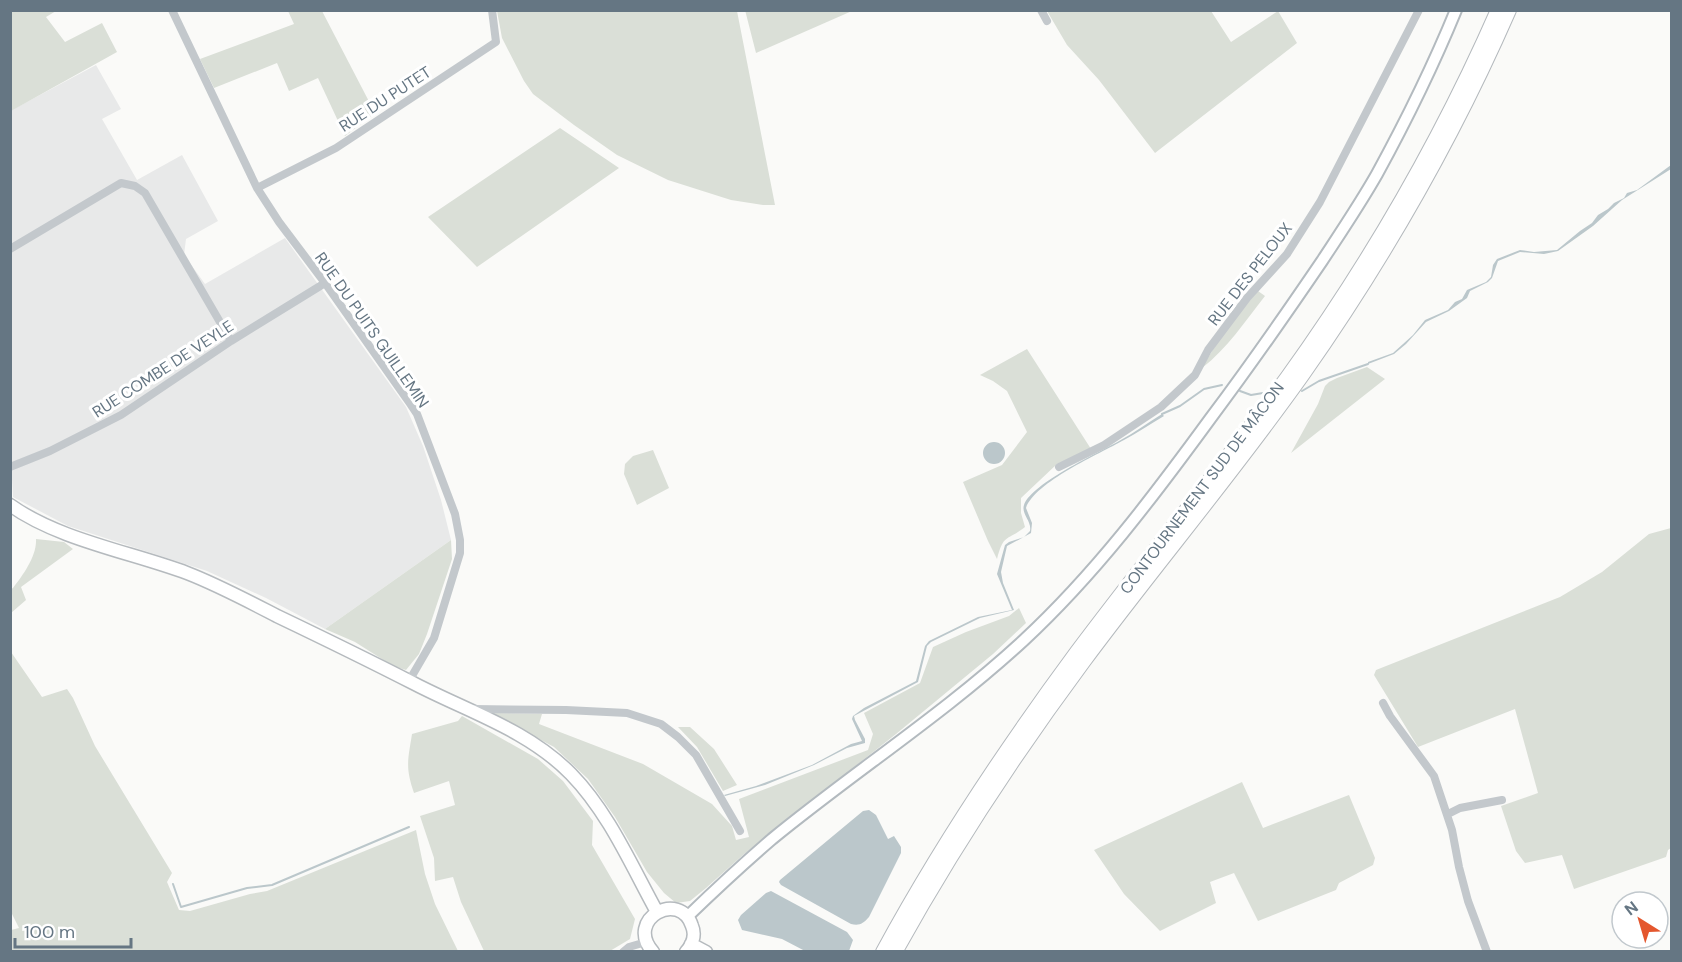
<svg xmlns="http://www.w3.org/2000/svg" width="1682" height="962" viewBox="0 0 1682 962" font-family="'DM Sans',sans-serif">
	<style>
		.built { fill: #e8e9e9 }
		.green { fill: #dadfd7 }
		.water { fill: #bbc7cb }
		.lines { fill: none; stroke-linecap: round; stroke-linejoin: round }
		.stream { stroke: #bbc7cb; stroke-width: 2 }
		.secondary-casing { stroke: #b3babf; stroke-width: 14 }
		.primary-casing { stroke: #b5babe; stroke-width: 15 }
		.motorway-casing { stroke: #b4b9bd; stroke-width: 16 }
		.minor { stroke: #c3c8cc; stroke-width: 8 }
		.secondary { stroke: #fff; stroke-width: 10 }
		.primary { stroke: #fff; stroke-width: 12 }
		.motorway { stroke: #fff; stroke-width: 14 }
		.labels { text-anchor: middle; dominant-baseline: central; stroke-width: 6; stroke-linejoin: round; paint-order: stroke }
		.street-label { font-size: 16px; fill: #657683; stroke: #fff }
	</style>
	<rect width="100%" height="100%" fill="#fafaf8"/>
	<path class="built" d="M96,65l25,44 -19,10 35,61 45,-25 36,66 -32,18 -2,16 21,29 80,-46 121,169 17,39 18,54 10,40 -126,89 -59,-31 -59,-27 -139,-45 -55,-29 -1,-18 -2,-2v-366z"/>
	<path class="green" d="M11,10l45,1 -10,6 19,25 37,-19 15,29 -106,59z
		M745,10h107v1l-96,42z
		M288,11h34l53,102 -30,23 -27,-58 -29,13 -12,-28 -63,25 -14,-29 94,-35z
		M497,11h240l38,194h-12l-32,-5 -63,-20 -51,-25 -43,-30 -41,-31 -9,-13 -22,-43z
		M1047,11h164l20,31 47,-31 19,32 -142,110 -56,-73 -32,-35z
		M560,128l59,40 -142,99 -49,-50z
		M1258,291l7,5c-19,24 -38,53 -63,72 15,-27 35,-54 56,-77z
		M1027,349l64,100 -34,15 -36,34v15l4,14c-19,15 -21,6 -28,32l-9,-18 -25,-59 39,-17 25,-33 -20,-41 -14,-10 -13,-6z
		M1367,367l18,12 -94,74 27,-49 7,-18 4,-4 8,-4z
		M653,450l16,38 -32,17 -13,-31 1,-10 8,-8z
		M1671,528v320l-3,2 -2,7 -92,32 -12,-34 -37,8 -9,-12 -15,-45 37,-13 -23,-84 -97,38 -44,-72 2,-5 184,-73 42,-25 47,-38z
		M36,539l28,3 9,7 -52,38 5,13 -15,13v-24l2,-1c10,-13 24,-32 23,-49z
		M451,540l1,19 -25,75 -8,20 -13,16 -13,-4 -38,-24 -30,-13z
		M1019,608l7,15 -33,31 -97,80 -153,121 -37,33 -16,13 -14,2 -12,-10 -17,-21 -32,-55 -27,-38 -34,-32 -63,-34 51,1 -3,10 104,40 69,40 20,22 4,14 13,-3 -10,-38 129,-49 5,-16 -9,-21 56,-30 13,-36 33,-15 43,-16z
		M11,652l31,45 25,-8 6,9 22,48 77,127 -5,9 12,28 11,1 60,-17 17,-3 149,-61 9,44 10,30 23,47h-447v-21l8,-2 -8,-16z
		M462,716l76,43 25,22 30,40 -1,24 43,74 -5,20 -20,12h-126l-23,-49 -8,-25 -18,4 -1,-23 -14,-42 35,-11 -6,-24 -35,12c-9,-26 -6,-33 -2,-59l46,-13z
		M678,727h12l24,22 23,36 -14,6 -26,-44z
		M1242,782l21,46 86,-33 26,63 -2,7 -34,18 -3,7 -78,31 -24,-48 -24,9 6,21 -56,28 -36,-37 -30,-44z"/>
	<path class="water" d="M1671,165v4l-49,31 -29,26 -35,25 -14,3 -24,-2 -22,9 -6,17 -4,4 -18,9 -3,7 -18,13 -23,11 -20,22 -12,10 -26,10v-2l25,-9 20,-18 12,-15 23,-10 7,-8 7,-3 5,-9 19,-8 5,-5 2,-12 4,-6 23,-9 14,2 23,-2 23,-19 12,-8 6,-8 10,-6 6,-6 10,-5 3,-5 10,-3z
		M1162,414l2,2c-14,8 -27,17 -40,24 -25,14 -89,42 -98,68l6,15 -1,10 -24,13 -6,26 2,11 11,27 -34,8 -49,24 -4,4 -9,36 -64,34 1,4 10,19v4l-18,5 -33,17 -49,20 -40,11 -1,-1 32,-9 56,-21 39,-21 11,-3 -10,-22 1,-3 11,-8 52,-27 9,-35 4,-5 49,-24 34,-7 -15,-36 8,-29 4,-3 15,-5 6,-6c2,-10 -9,-17 -6,-26 8,-22 74,-52 95,-64 15,-8 28,-18 43,-27z
		M983 453a11 11 0 1 1 22 0a11 11 0 1 1-22 0Z
		M869,810l7,5 12,24 6,-3 7,11v6l-32,64c-6,7 -10,9 -18,7l-70,-39 -2,-3 1,-2 83,-69z
		M771,891l76,41 6,8 -4,11h-44l-23,-12 -40,-9 -4,-10 3,-5 25,-22z"/>
	<g class="lines">
		<path class="stream" d="M1240,391l11,4 12,-2
			M1302,391l17,-10 49,-17
			M1162,414l18,-8 24,-17 18,-4
			M173,884l8,23 66,-19 25,-3 137,-58"/>
		<g class="secondary-casing">
			<path id="secondary" d="M687,917c28,-27 56,-53 85,-78 83,-68 173,-126 252,-199 71,-66 129,-143 186,-221 39,-52 76,-105 112,-158 19,-29 38,-57 55,-87 29,-53 56,-108 79,-164"/>
		</g>
		<g class="primary-casing">
			<path id="primary" d="M10,505c49,35 121,47 177,68 31,12 61,28 90,43 46,22 93,45 138,68 54,28 113,46 156,90 38,39 60,91 86,138
				M691,944l15,8
				M653,952c-29,-33 27,-63 39,-26 4,9 0,19 -6,26"/>
		</g>
		<g class="motorway-casing">
			<path id="motorway" d="M883,952c57,-105 123,-204 194,-300 69,-92 142,-181 210,-274 82,-114 154,-238 211,-368
				M895,952c56,-101 119,-197 188,-290 72,-97 150,-189 220,-288 80,-114 150,-236 206,-364"/>
		</g>
		<path class="minor" d="M172,10l85,178 22,34 46,61 86,122 6,9 38,100 5,26v13l-26,85 -25,43
			M1041,10l6,11
			M257,188l79,-40 160,-106 -4,-32
			M10,249l111,-66 14,3 10,7 86,148
			M10,467l40,-16 71,-36 110,-74 94,-58
			M1059,467l45,-22 57,-38 34,-32 13,-25 39,-52 40,-44 33,-52 99,-192
			M1383,703l7,13 44,60 18,54 7,37 9,34 19,51
			M473,709l93,1 61,3 34,11 17,13 18,18 44,76
			M1448,814l12,-6 42,-8
			M623,952l6,-5 17,-5"/>
		<use href="#secondary" class="secondary"/>
		<use href="#primary" class="primary"/>
		<use href="#motorway" class="motorway"/>
	</g>
	<g class="labels">
		<g class="street-label">
			<text transform="translate(385 99) rotate(-33)">RUE DU PUTET</text>
			<text transform="translate(1250 274) rotate(-52)">RUE DES PELOUX</text>
			<text transform="translate(372 330) rotate(55)">RUE DU PUITS GUILLEMIN</text>
			<text transform="translate(163 369) rotate(-33)">RUE COMBE DE VEYLE</text>
			<text transform="translate(1202 488) rotate(-53)">CONTOURNEMENT SUD DE MÂCON</text>
		</g>
	</g>
	<rect width="1682" height="962" fill="none" stroke="#657683" stroke-width="24"/>
	<g transform="translate(1640 920) rotate(323)"><circle r="28" fill="#ffffff" stroke="#c1c8cd" stroke-width="1.5"/>
	<path d="M0-4.5L10 22L0 15L-10 22Z" fill="#e4572e"/>
	<text y="-9" font-size="16" font-weight="bold" text-anchor="middle" fill="#657683">N</text>
	</g>
	<path d="M15 938v9h116v-9" fill="none" stroke="#657683" stroke-width="3"/>
	<text x="24" y="938" font-size="18" fill="#657683" stroke="#ffffff" stroke-width="4.5" paint-order="stroke">100 m</text>
</svg>
